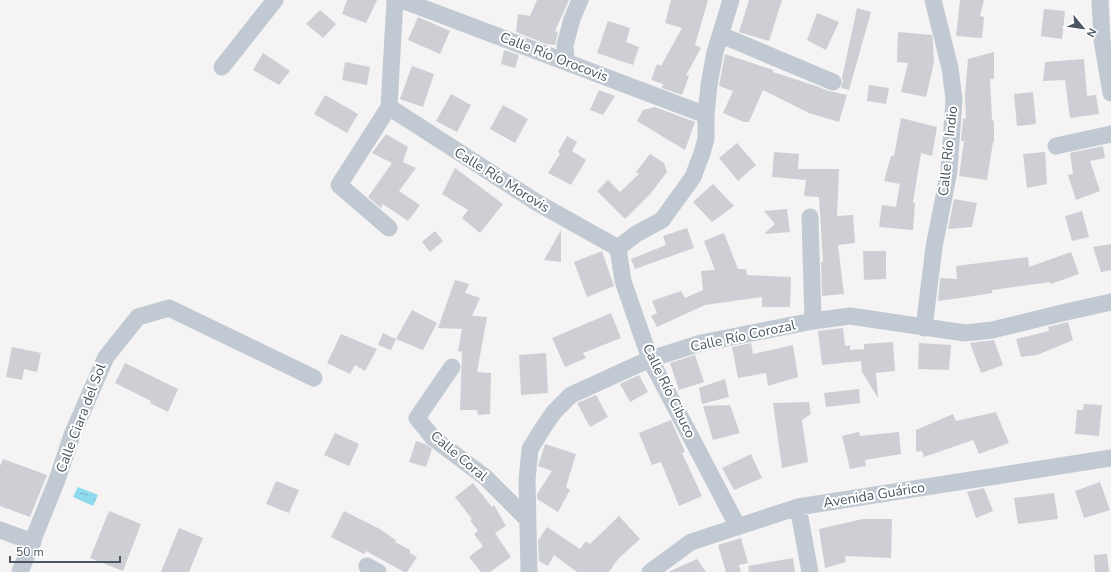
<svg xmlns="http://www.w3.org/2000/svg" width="1111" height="572" viewBox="0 0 1111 572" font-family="'Nunito Sans',sans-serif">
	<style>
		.water { fill: url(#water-ripples) }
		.building { fill: #cdcfd5 }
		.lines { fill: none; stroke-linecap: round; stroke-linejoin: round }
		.street { stroke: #c1cad2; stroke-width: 17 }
		.labels { text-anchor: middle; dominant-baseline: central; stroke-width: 4; stroke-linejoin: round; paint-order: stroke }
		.street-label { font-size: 14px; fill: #4a5661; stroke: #fff }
	</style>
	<defs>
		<pattern id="water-ripples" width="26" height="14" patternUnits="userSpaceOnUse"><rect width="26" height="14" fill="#90daee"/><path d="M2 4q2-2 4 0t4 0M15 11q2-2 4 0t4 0" fill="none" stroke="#78b4c4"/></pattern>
	</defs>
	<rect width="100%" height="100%" fill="#f5f3f3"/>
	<path class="water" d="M78,487l20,8 -5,11 -20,-9z"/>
	<path class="building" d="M347,0h30l-11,23 -24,-9z
		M537,0h32l-14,31 3,1 -3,13 -9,-1 -30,-12 2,-18 12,2z
		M671,0h37l-13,45 6,3 -15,27 3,1 -7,19 -20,-7 1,-4 -12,-4 6,-16 4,2 21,-38 -17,-5z
		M749,0h33l-13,41 -30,-9z
		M960,0h24l-4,16 4,1 -2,21 -26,-2z
		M857,8l14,4 -22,78 -8,-2 2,-7 -1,-3z
		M1044,9l21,2 -3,28 -21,-3z
		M320,10l16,14 -13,14 -17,-14z
		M817,13l22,9 -13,28 -19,-10z
		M418,17l32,14 -10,23 -32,-14z
		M608,21l22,7 -4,14 13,5 -6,18 -36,-12z
		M898,32l34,3 1,7 1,20 -8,35 -25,-5 7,-29 -11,-1z
		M504,50l15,5 -4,13 -14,-4z
		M994,52v27h-4l2,41 2,1v21h-1l-6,38 -28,-4 5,-35h-3l2,-23 3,1 -1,-24 3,-36z
		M263,53l27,18 -11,14 -26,-15z
		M725,54l48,16v2l43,14 13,5 18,4 -8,27 -30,-9 -46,-23 -14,32h-5l-21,-9 10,-22 -14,-5z
		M1084,59l3,37 9,-1 3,19 -29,4 -5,-38 -22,1 2,-19z
		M345,62l25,5 -3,18 -25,-5z
		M412,66l22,8 -11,33 -23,-8z
		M869,85l20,3 -3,16 -19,-3z
		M599,90l16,6 -12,19 -13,-5z
		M1033,92l3,32 -19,2 -3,-32z
		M451,94l20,11 -14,27 -21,-11z
		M325,95l33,19 -11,19 -33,-19z
		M503,105l25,14 -13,24 -25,-14z
		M655,107l40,15 -10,28 -48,-29 6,-11z
		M901,118l36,9 -5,29 -11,-3 -8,49 2,1 -2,27 -34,-3 3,-22 14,2 4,-23 -16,-3 7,-25h3z
		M386,134l22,13 -5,15 13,6 -17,23 21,14 -12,16 -25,-17 -2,4 -13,-11 24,-34 -20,-10z
		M567,136l10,6 -5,9 14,9 -15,25 -23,-12 12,-19 -2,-2z
		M737,143l19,22 -18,16 -19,-23z
		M1103,146l2,12 -15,3 10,30 -24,9 -8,-25 5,-1 -3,-21z
		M774,152l25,2 -1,15h41l-2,47 16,-1 2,28 -17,2 6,49 -22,2 -1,-34h2l-4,-65 -15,-1 2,-16 -34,-3z
		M1045,152l2,32 -20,4 -4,-34z
		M650,154l14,9 3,9 -16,21 -26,26 -28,-28 11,-11 12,12 19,-18 -3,-2z
		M455,168l48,36 -23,29 -18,-15 6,-8 -26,-16z
		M713,184l21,22 -22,16 -19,-20z
		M954,199l23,4 -5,24 -24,2z
		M787,209l3,23 -26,2 11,-10 -11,-13z
		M1082,211l7,26 -17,4 -7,-25z
		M687,228l7,20 -59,21 -4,-10 35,-14 -3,-9z
		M561,230v32l-17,-2z
		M435,231l8,10 -13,11 -8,-10z
		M724,233l14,36h8l1,6 44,2 -1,30h-28v-10l-57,8 -48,22 -6,-11 6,-3 -5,-12 29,-10 4,7 18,-8 -2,-19 14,-1 -11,-29z
		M1111,244v26l-10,2 -8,-25z
		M602,251l12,35 -27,11 -13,-35z
		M863,251h23v28l-22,1z
		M1071,252l8,22 -28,10 -1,-2 -58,8v3l-38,6 -1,-2v2l-15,2 2,-23 17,1 -1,-13 72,-9 1,10z
		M455,280l14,4 -4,9 15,5 -8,18 15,1 -10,55 14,1 -1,41 -12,1 -1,-5h-17l2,-58 -4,-1 4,-22 -24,-1z
		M412,310l25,13 -14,27 -27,-11z
		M611,313l10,25 -38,15 3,5 -21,9 -13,-29z
		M1068,322l5,18 -36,15 -16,2 -5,-18 33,-8 -1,-4z
		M843,328l2,18 5,-1v5l14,-1v-5l29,-2 2,29 -19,2 2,25 -16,-26 -1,-11 -39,4 -4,-34z
		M383,333l13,6 -5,11 -13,-5z
		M341,334l36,15 -12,22 -10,-6 -5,9 -23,-11z
		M994,340l9,25 -22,8 -11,-30z
		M751,343l2,11 40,-9 5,32 -30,9 -2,-13 -28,5 -6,-31z
		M919,343l32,2 -2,25 -31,-1z
		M12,347l29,6 -4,19 -13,-3 -2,11 -16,-3z
		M546,353l2,40 -27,2 -2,-40z
		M695,355l9,27 -25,8 -9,-27z
		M125,363l53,26 -10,23 -18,-9 1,-2 -36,-18z
		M639,375l9,17 -18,10 -10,-18z
		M725,379l4,18 -27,7 -3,-16z
		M859,389l1,14 -34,4 -2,-14z
		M596,395l12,22 -18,10 -13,-24z
		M809,402l2,12 -9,6 6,42 -26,6 -9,-65z
		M1084,404l18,1 -3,31 -24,-2 2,-24h6z
		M730,405l10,28 -27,7 -10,-34z
		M996,412l13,31 -30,11 -6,-14 -49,17 -2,-6 -6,1v-22l37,-16 3,7z
		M671,420l14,32 -3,1 20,43 -23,10 -18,-44 -9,3 -13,-32z
		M859,432l1,4 39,-4 2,22 -36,6 1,6 -16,3 -8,-33z
		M335,433l24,11 -10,22 -25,-11z
		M416,441l9,3 7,5 -6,18 -17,-5z
		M545,444l31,10 -10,33 4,3 -12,22 -21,-13v-5l15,-23 -14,-5z
		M751,454l11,24 -28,12 -12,-22z
		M3,459l44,16 -17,42 -30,-11v-40z
		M276,481l23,9 -10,23 -23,-9z
		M1100,482l10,28 -26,8 -9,-27z
		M473,483l19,24 2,-2 12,21 -11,7 16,24 -21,15h-9l-12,-15 14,-11 -9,-12 4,-3 -8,-11 2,-1 -17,-22z
		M984,488l9,23 -17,7 -9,-26z
		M1054,493l4,26 -40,5 -4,-26z
		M109,511l32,13 -18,47 -33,-13z
		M344,511l34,17 18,12 -1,2 15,8v3l7,4 -10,15h-3l-38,-21 -2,3 -33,-17z
		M619,516l21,23 -22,20 -9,13h-32l-23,-17 -6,11 -9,-5 -1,-20 9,-14 33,22 6,-8 4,3z
		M863,519h29l-1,39 -46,-2 1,6 -21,6 -6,-39z
		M179,528l24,10 -14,34h-28z
		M741,538l7,25 -9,2 2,7h-15l-8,-27z
		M1107,554l2,18h-14l-1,-17z
		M793,558l2,14h-46l-1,-6z
		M697,559l9,13h-38z"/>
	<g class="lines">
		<path class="street" d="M402,0l304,115
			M731,0l-16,52 -6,33 -3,30v24l-4,14 -9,24 -31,43 -26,14 -18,14 5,33 27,78 88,168
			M1100,0l2,40 9,53
			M721,35l112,47
			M566,61l-1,-16 7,-26 8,-19
			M222,67l53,-67
			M389,107l147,95 82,46
			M1056,146l55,-12
			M810,217l3,104
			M389,228l-50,-43 50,-78 6,-107
			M924,328l10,-81 15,-76 5,-72 -4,-31 -17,-68
			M452,367l-35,51 16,20 52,39 43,43
			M798,507l12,65
			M0,530l33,12
			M367,566l11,6
			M20,572l37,-92 15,-45 34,-78 32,-40 31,-9 145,70
			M529,572l-2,-92 3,-31 13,-21 11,-16 17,-17 79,-36 51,-16 112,-22 37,-5 115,17 27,-3 74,-18 45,-10
			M650,572l41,-30 107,-35 313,-49"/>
	</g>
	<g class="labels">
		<g class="street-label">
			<text transform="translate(554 57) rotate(21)">Calle Río Orocovis</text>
			<text transform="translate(948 151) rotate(-84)">Calle Río Indio</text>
			<text transform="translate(502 180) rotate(32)">Calle Río Morovis</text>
			<text transform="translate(743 336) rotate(-12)">Calle Río Corozal</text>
			<text transform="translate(669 391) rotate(64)">Calle Río Cibuco</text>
			<text transform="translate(81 418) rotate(-69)">Calle Ciara del Sol</text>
			<text transform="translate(459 456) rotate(40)">Calle Coral</text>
			<text transform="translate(874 495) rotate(-9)">Avenida Guárico</text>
		</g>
	</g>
	<g transform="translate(1083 28) rotate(119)" stroke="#ffffff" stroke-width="3" paint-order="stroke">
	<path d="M0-3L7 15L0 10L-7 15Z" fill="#4a5661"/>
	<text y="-6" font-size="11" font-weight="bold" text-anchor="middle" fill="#4a5661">N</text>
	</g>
	<path d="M10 556v6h110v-6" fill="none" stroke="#4a5661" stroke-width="2"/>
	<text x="16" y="556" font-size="12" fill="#4a5661" stroke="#ffffff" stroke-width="3" paint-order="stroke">50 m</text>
</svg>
